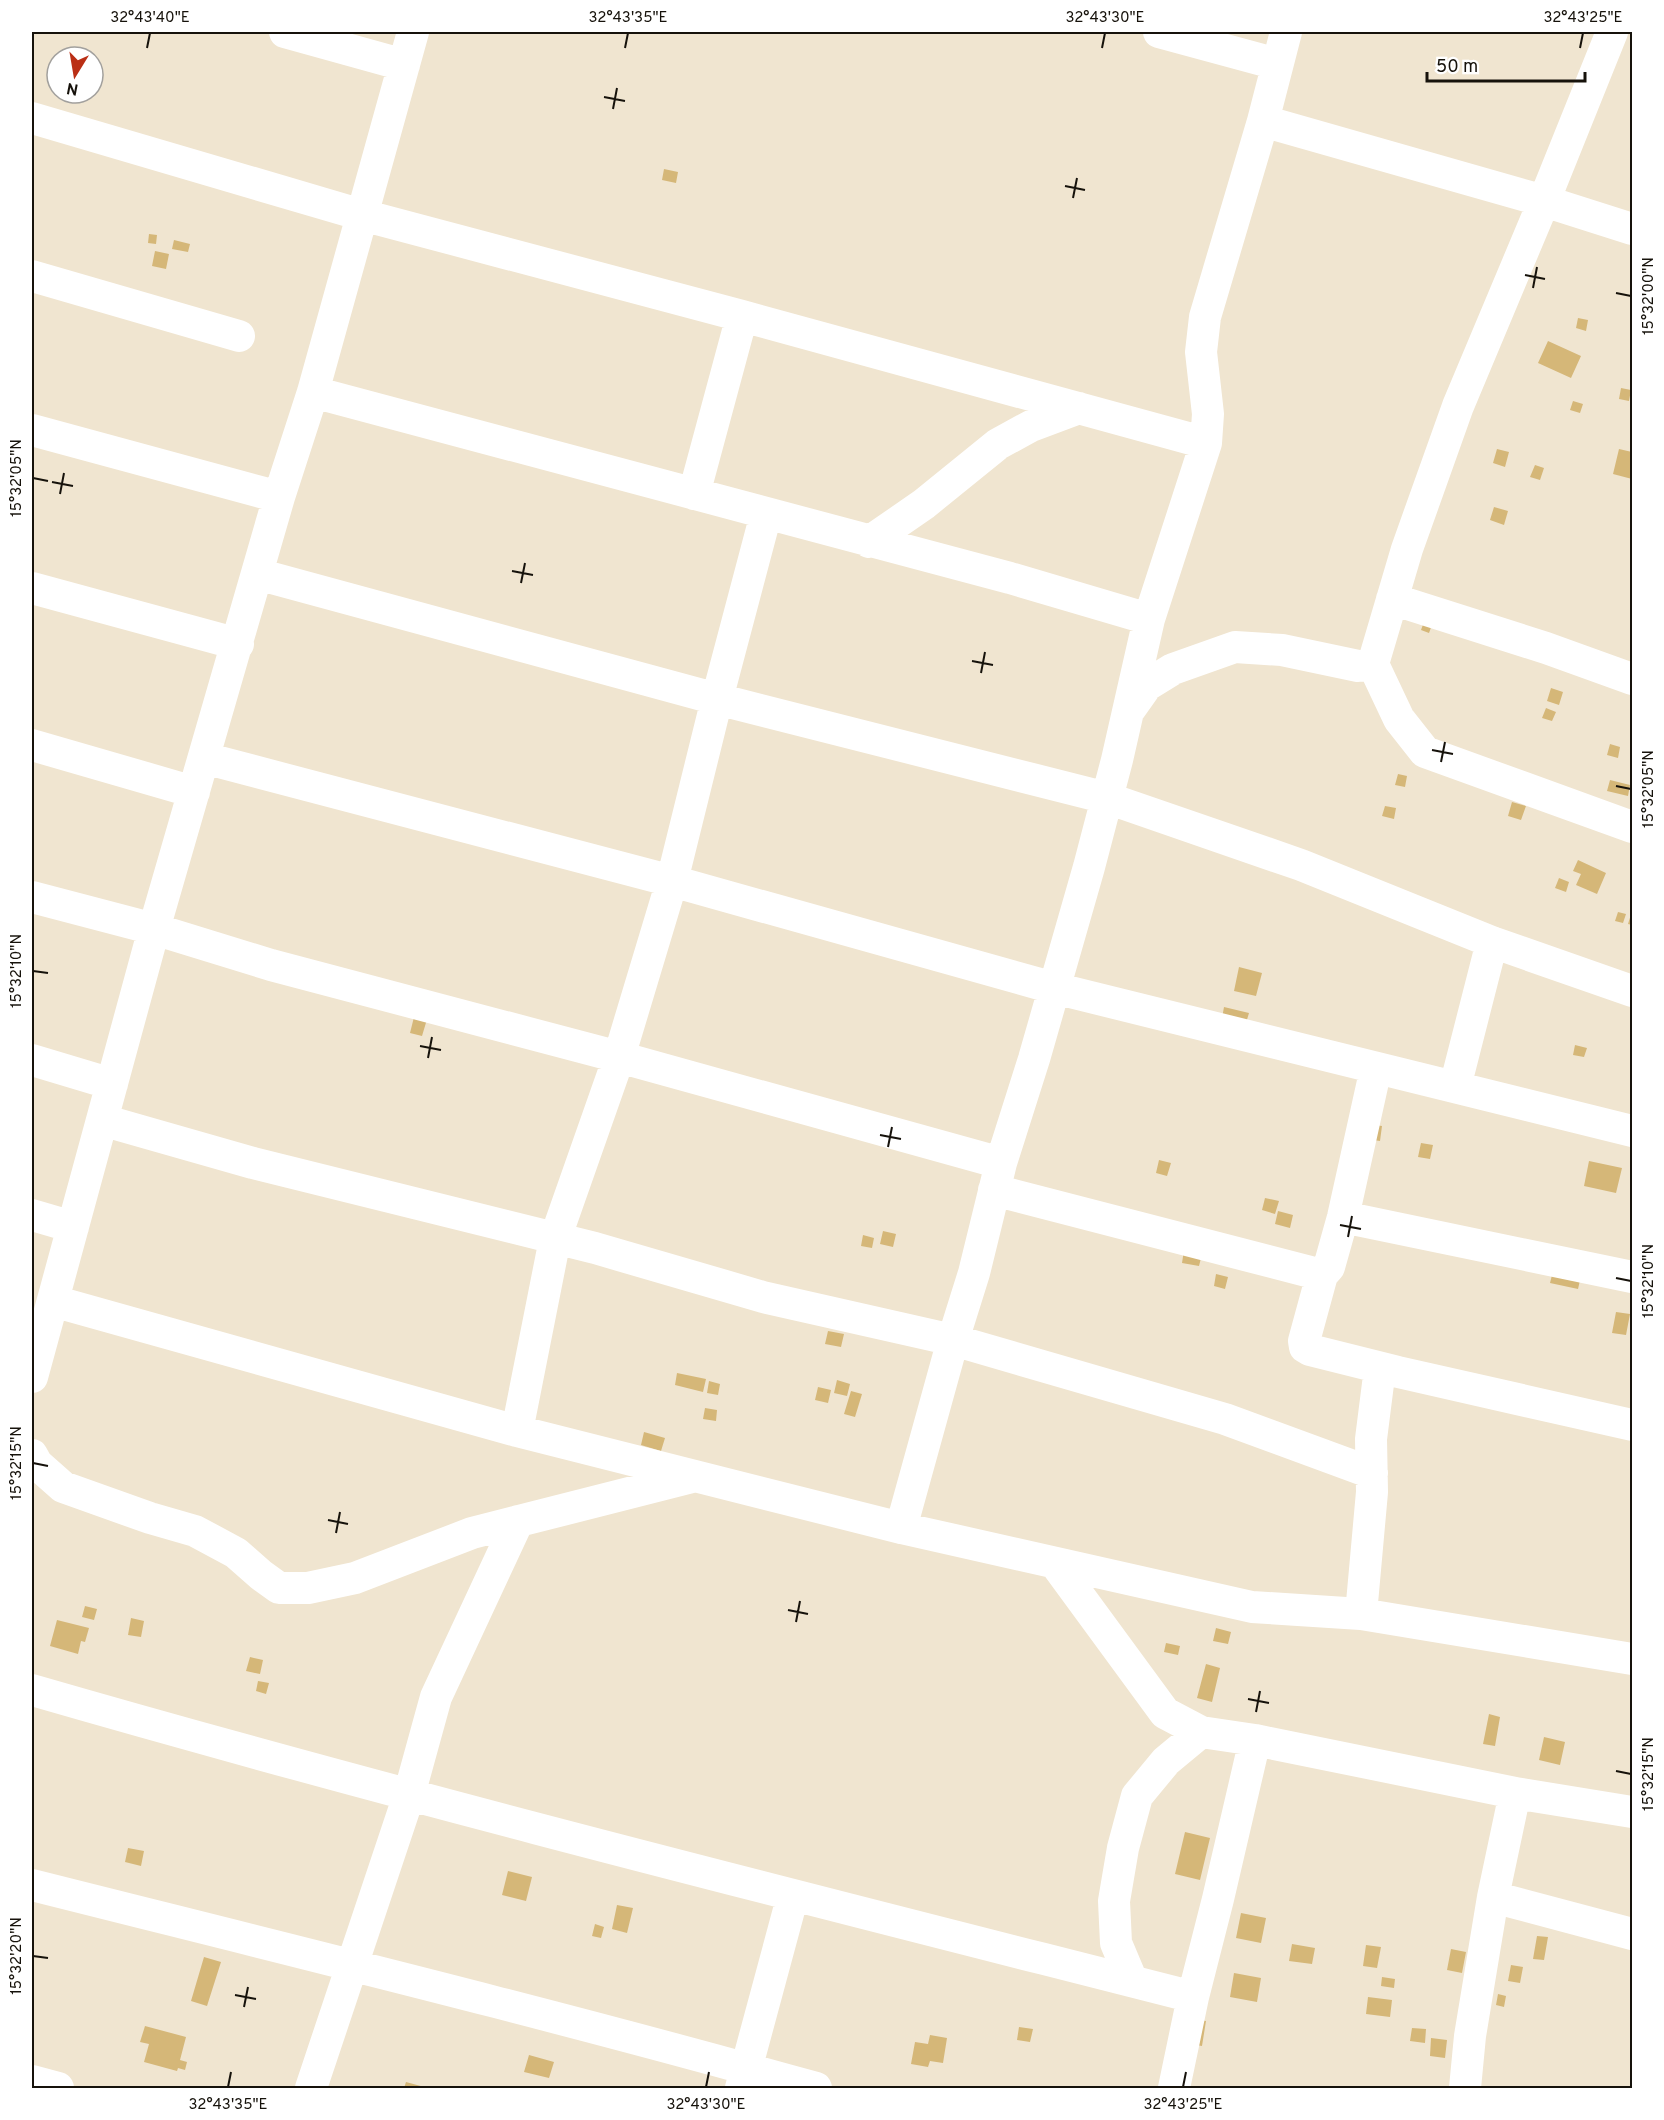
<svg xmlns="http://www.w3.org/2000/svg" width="1664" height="2120" viewBox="0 0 1664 2120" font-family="Overpass,sans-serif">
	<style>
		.building { fill: #d5b778 }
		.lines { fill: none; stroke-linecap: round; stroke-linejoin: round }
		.minor { stroke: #fff; stroke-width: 32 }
		.ticks { fill: none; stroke: #16120b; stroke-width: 2 }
		.neatline { fill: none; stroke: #16120b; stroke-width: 2 }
		.ticks-label { font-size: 15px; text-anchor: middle; fill: #16120b }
	</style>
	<rect width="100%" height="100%" fill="#f0e5d0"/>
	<path class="building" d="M664,169l14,3 -2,11 -14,-3z
		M149,234l8,1 -1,9 -8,-1z
		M174,240l16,4 -2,8 -16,-3z
		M155,251l14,3 -3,15 -14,-3z
		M1578,318l10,2 -2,11 -10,-3z
		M1548,341l33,15 -10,22 -33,-15z
		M1621,388l10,2 -2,11 -10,-2z
		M1573,401l10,3 -3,9 -10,-3z
		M1497,449l12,3 -4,15 -12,-4z
		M1619,449l13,3v27l-19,-5z
		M1535,465l9,3 -4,12 -10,-3z
		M1494,507l14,4 -4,14 -14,-5z
		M1425,619l8,3 -4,11 -8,-3z
		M1551,688l12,4 -4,13 -12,-4z
		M1546,708l10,4 -4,9 -10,-3z
		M1610,744l10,3 -2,11 -11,-3z
		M1398,774l9,2 -2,11 -10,-2z
		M1610,780l20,5 -2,11 -21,-5z
		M1512,802l14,4 -5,14 -13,-4z
		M1385,806l11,2 -2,11 -12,-3z
		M1578,860l28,13 -9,21 -21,-9 5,-11 -8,-3z
		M1559,878l10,4 -3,10 -11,-4z
		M1632,911v14l-4,-1z
		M1618,912l8,2 -3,9 -8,-2z
		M1239,967l23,6 -6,23 -22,-5z
		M1224,1007l25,6 -3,10 -24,-5z
		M415,1013l13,3 -6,20 -12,-3z
		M1575,1045l12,3 -3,9 -11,-2z
		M1368,1124l14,2 -2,15 -14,-2z
		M1421,1143l12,2 -3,14 -12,-2z
		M1159,1160l12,3 -4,13 -11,-3z
		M1589,1161l33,7 -6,25 -32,-7z
		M1265,1198l14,3 -4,13 -13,-4z
		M1278,1211l15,4 -3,13 -15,-4z
		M883,1231l13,3 -3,13 -13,-3z
		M863,1235l11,3 -2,10 -11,-2z
		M1184,1250l18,4 -3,12 -17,-3z
		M1553,1271l28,5 -3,13 -28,-6z
		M1216,1274l12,3 -3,12 -11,-3z
		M1616,1312l14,2 -4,21 -14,-2z
		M828,1331l16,3 -3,13 -16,-3z
		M677,1373l29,6 -3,13 -28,-7z
		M837,1380l13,4 -3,12 -13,-3z
		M709,1381l11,3 -2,11 -11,-2z
		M818,1387l13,3 -3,13 -13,-3z
		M851,1391l11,3 -7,23 -11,-3z
		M705,1408l12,2 -1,11 -13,-2z
		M644,1432l21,6 -4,13 -20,-6z
		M85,1606l12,3 -3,11 -12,-3z
		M131,1618l13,3 -3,16 -13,-2z
		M57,1620l32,8 -4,14 -4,-1 -3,13 -28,-8z
		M1216,1628l15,4 -3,12 -15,-3z
		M1166,1643l14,3 -2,9 -14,-3z
		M250,1657l13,3 -3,14 -14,-3z
		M1206,1664l14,4 -8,34 -15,-4z
		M258,1681l11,2 -3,11 -10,-3z
		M1489,1714l11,3 -5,29 -12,-2z
		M1544,1737l21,5 -5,23 -21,-5z
		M1185,1832l25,6 -10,42 -25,-6z
		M128,1848l16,3 -3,15 -16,-4z
		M508,1871l24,6 -6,24 -24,-6z
		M617,1905l16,3 -6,25 -15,-4z
		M1241,1913l25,5 -5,25 -25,-5z
		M595,1924l9,3 -3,11 -9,-2z
		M1537,1936l11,1 -4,23 -11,-1z
		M1292,1944l23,4 -3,16 -23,-3z
		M1366,1945l15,2 -4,21 -14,-2z
		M1451,1949l15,3 -4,21 -15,-3z
		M204,1957l17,5 -14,44 -16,-5z
		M1511,1965l12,2 -3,16 -12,-2z
		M1234,1973l27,5 -4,24 -27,-5z
		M1382,1977l13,2 -1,9 -13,-2z
		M1498,1994l8,2 -2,11 -8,-2z
		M1368,1997l24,3 -2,17 -24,-3z
		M1194,2019l12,2 -4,25 -12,-2z
		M145,2026l41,11 -6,23 7,2 -2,8 -7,-2 -1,3 -33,-9 5,-18 -9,-2z
		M1019,2027l14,2 -3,13 -13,-2z
		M1412,2028l14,1 -1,14 -15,-2z
		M930,2035l17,3 -4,25 -13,-2 -2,6 -17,-3 4,-22 13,2z
		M1431,2038l16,2 -2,18 -15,-2z
		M529,2055l25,7 -5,16 -25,-6z
		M406,2082l22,6h-24z"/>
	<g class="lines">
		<path class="minor" d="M285,32l119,33
			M1159,32l118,32
			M32,118l330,97 380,101 464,127
			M1263,121l281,80 88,28
			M32,276l207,60
			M313,392l697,186 139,41
			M32,430l247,67
			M694,494l48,-178
			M869,542l55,-38 74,-60 33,-18 48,-18
			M257,574l460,125 390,99 194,67 191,77 140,49
			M32,588l206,56
			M1392,599l154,49 86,31
			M1373,664l26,55 26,33 207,75
			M1130,709l17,-24 26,-16 62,-22 47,3 76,16 15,-2 34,-115 51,-143 86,-205 68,-169
			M32,745l162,47
			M204,758l468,123 382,107 578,143
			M32,897l122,32 117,36 348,92 382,106
			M32,1060l80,24
			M1376,1068l-33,149 -14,50 -7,8 -18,66 1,6 5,3 88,22 234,53
			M1455,1087l37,-145
			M102,1120l151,43 342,85 168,49 190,43 272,79 147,54
			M994,1190l328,85
			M32,1215l41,12
			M1343,1217l289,60
			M53,1301l464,130 384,97 351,79 109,7 271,45
			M32,1377l122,-448 125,-432 34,-105 100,-360
			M517,1431l38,-192 64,-182 53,-176 45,-182 49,-185
			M32,1455l5,9 26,23 87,31 45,13 41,22 25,22 18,13h29l47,-10 117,-45 220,-56
			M901,1528l52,-188 21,-67 27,-110 33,-104 55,-192 28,-107 32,-141 57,-176 2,-29 -7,-62 4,-35 58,-196 23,-89
			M1055,1563l110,150 36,19 54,8 260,53 117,19
			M1361,1614l11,-122 -1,-53 9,-71
			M32,1690c384,111 773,208 1161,307
			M32,1885c262,66 524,130 784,203
			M1493,1897l139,37
			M1132,1981l-16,-38 -2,-42 9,-53 14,-52 29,-35 35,-29
			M32,2081l26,7
			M311,2088l98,-293 27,-98 82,-176
			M741,2088l52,-193
			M1174,2088l19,-91 25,-98 37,-159
			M1465,2088l5,-52 23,-139 22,-104"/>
	</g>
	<path class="ticks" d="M147,48l3,-15M625,48l3,-15M1102,48l3,-15M1580,48l3,-15M604,97l21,4M613,109l4,-21M1065,186l20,4M1073,198l4,-20M1525,275l20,4M1533,288l4,-21M1616,293l15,3M33,478l15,3M52,482l21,4M60,494l4,-21M512,571l21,4M521,583l4,-20M972,661l21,4M981,673l4,-21M1432,750l21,4M1441,762l4,-20M1616,786l15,3M33,971l15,2M420,1046l21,4M428,1058l4,-21M880,1135l21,4M888,1147l4,-20M1340,1225l21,4M1348,1237l4,-21M1616,1278l15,3M33,1463l15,3M328,1520l20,4M336,1533l4,-21M788,1610l20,4M796,1622l4,-21M1248,1699l21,4M1256,1712l4,-21M1616,1771l15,3M33,1956l15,2M235,1995l21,4M244,2007l4,-20M228,2087l3,-15M706,2087l3,-15M1183,2087l3,-15"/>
	<rect width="1664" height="2120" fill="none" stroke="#ffffff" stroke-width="66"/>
	<g transform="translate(75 75) rotate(191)"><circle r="28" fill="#ffffff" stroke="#a2a09d" stroke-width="1.5"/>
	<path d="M0-4.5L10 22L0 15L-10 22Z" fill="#ba2f15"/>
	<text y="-9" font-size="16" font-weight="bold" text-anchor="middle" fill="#16120b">N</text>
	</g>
	<path d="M1427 72v9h158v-9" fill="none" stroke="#16120b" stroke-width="3"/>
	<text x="1436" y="72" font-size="18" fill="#16120b" stroke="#ffffff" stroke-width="4.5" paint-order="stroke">50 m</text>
	<rect x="33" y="33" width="1598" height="2054" class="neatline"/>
	<g class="ticks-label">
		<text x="150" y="22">32°43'40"E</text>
		<text x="628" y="22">32°43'35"E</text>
		<text x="1105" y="22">32°43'30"E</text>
		<text x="1583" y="22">32°43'25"E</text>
		<text transform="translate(1648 296) rotate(-90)" y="5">15°32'00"N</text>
		<text transform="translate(16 478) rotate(-90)" y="5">15°32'05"N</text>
		<text transform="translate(1648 789) rotate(-90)" y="5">15°32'05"N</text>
		<text transform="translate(16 971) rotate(-90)" y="5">15°32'10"N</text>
		<text transform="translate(1648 1281) rotate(-90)" y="5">15°32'10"N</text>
		<text transform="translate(16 1463) rotate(-90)" y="5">15°32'15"N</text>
		<text transform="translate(1648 1774) rotate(-90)" y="5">15°32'15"N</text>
		<text transform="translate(16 1956) rotate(-90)" y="5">15°32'20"N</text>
		<text x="228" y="2109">32°43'35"E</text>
		<text x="706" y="2109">32°43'30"E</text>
		<text x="1183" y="2109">32°43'25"E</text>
	</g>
</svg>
